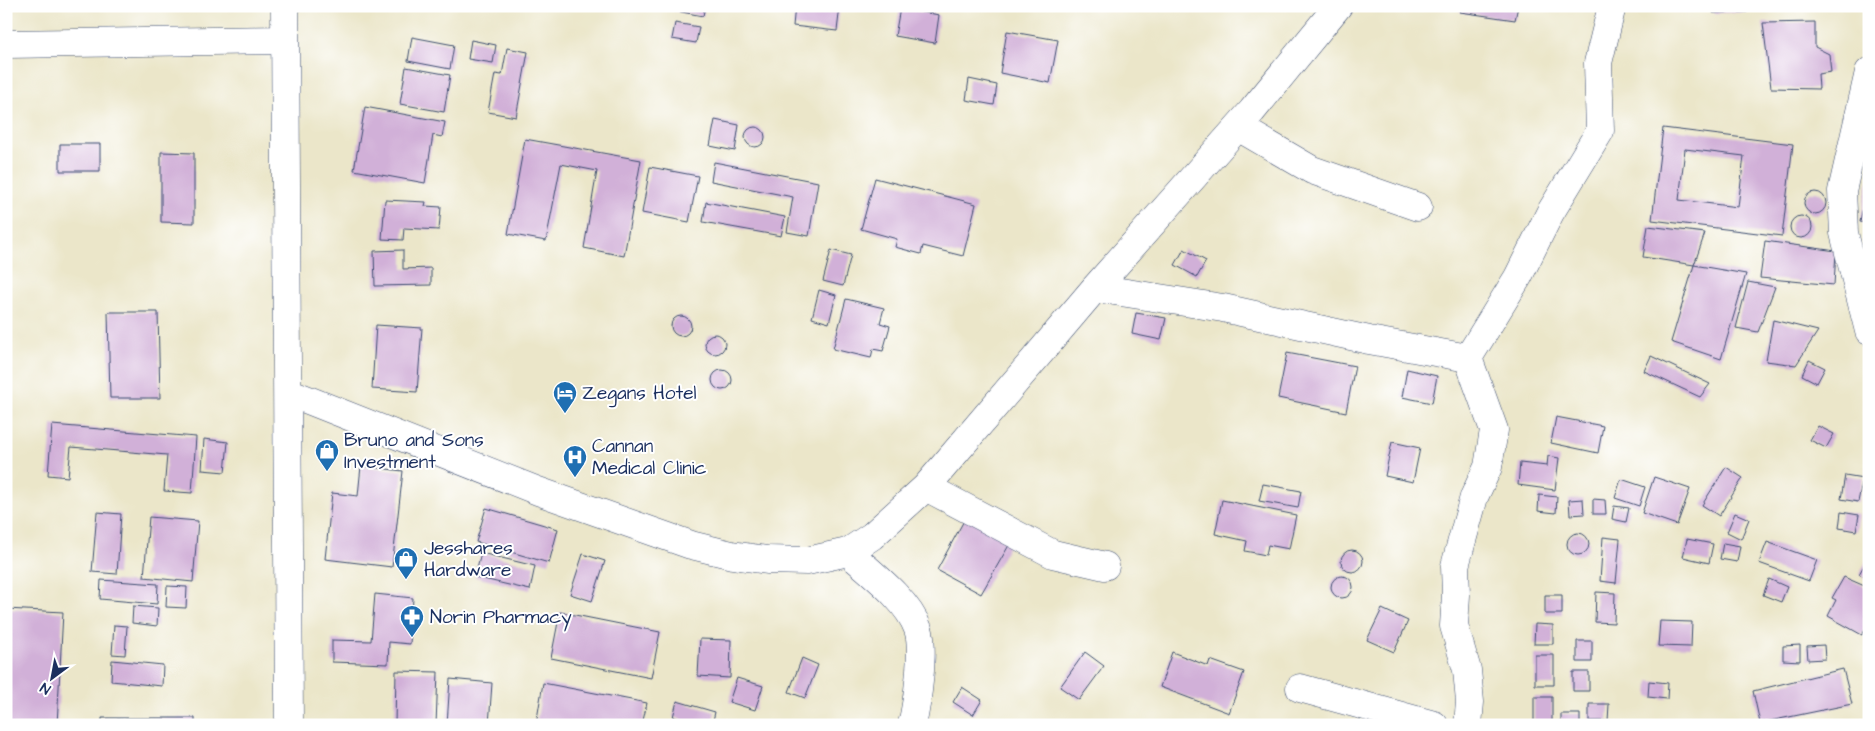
<svg xmlns="http://www.w3.org/2000/svg" width="1875" height="731" viewBox="0 0 1875 731" font-family="'Architects Daughter',sans-serif">
	<style>
		.building { fill: #d1b0d8; fill-rule: evenodd }
		.lines { fill: none; stroke-linecap: round; stroke-linejoin: round }
		.minor-casing { stroke: #3a4a6e; stroke-width: 29 }
		.minor { stroke: #fff; stroke-width: 28 }
		.labels { text-anchor: middle; dominant-baseline: central; stroke-width: 4; stroke-linejoin: round; paint-order: stroke }
		.poi-label { font-size: 19px; fill: #1b2f5e; stroke: #fff; text-anchor: start }
	</style>
	<rect width="100%" height="100%" fill="#fff"/>
	<filter id="ink" filterUnits="userSpaceOnUse"><feTurbulence type="fractalNoise" baseFrequency=".02" numOctaves="2"/><feDisplacementMap in="SourceGraphic" scale="10" xChannelSelector="R" yChannelSelector="G"/><feConvolveMatrix kernelMatrix="1 2 1 2 8 2 1 2 1" color-interpolation-filters="sRGB"/></filter>
	<filter id="wash" filterUnits="userSpaceOnUse"><feTurbulence type="fractalNoise" baseFrequency=".0096" numOctaves="4" result="noise"/><feDisplacementMap in="SourceGraphic" scale="20" xChannelSelector="R" yChannelSelector="G"/><feGaussianBlur stdDeviation="1.12" result="paint"/><feColorMatrix in="noise" values="0 0 0 0 0 0 0 0 0 0 0 0 0 0 0 0 0 1.4 0 .05"/><feComposite in="paint" operator="in"/></filter>
	<g filter="url(#wash)">
		<rect width="100%" height="100%" fill="#ebe6c9"/>
		<g id="blocks">
			<path class="building" d="M672,6h33l-2,10 -32,-6z
				M795,6h45l-3,25 -44,-5z
				M1461,6h57l-3,14 -55,-8z
				M1713,6h34v6l-34,1z
				M900,8l39,7 -4,28 -40,-7z
				M1815,22v25l14,7 2,18 -13,2 1,15 -48,-1 -8,-65z
				M675,23l24,4 -3,16 -24,-4z
				M1007,31l51,9 -8,43 -50,-10z
				M412,37l42,8 -4,24 -42,-8z
				M471,40l25,5 -3,18 -25,-4z
				M507,48l21,4 -12,65 -28,-5 7,-38 7,1z
				M406,67l44,8 -6,37 -44,-8z
				M969,79l28,6 -3,20 -28,-5z
				M365,107l80,15 -3,15 -9,-2 -8,48 -71,-13z
				M715,120l24,5 -4,26 -25,-5z
				M745 137a10 10 0 1 1 20 0a10 10 0 1 1-20 0Z
				M1663,128l130,16 -11,92 -130,-16zM1685,149l59,7 -6,51 -59,-7z
				M525,139l116,21 -17,96 -40,-8 13,-77 -36,-7 -15,77 -38,-7z
				M60,144h40v27h-40z
				M161,152l33,1v70l-33,-1z
				M714,162l104,20 -9,54 -22,-4 6,-35 -82,-16z
				M650,167l48,9 -9,46 -47,-9z
				M875,178l101,26 -13,52 -40,-10 -2,8 -26,-7 2,-8 -36,-10z
				M1868,182h1v41l-9,-1z
				M1804 203a11 11 0 1 1 22 0a11 11 0 1 1-22 0Z
				M385,200l41,2 -1,4 16,1 -2,23 -35,-2 -1,12 -21,-1z
				M706,202l79,15 -4,19 -78,-14z
				M1790 227a11 11 0 1 1 22 0a11 11 0 1 1-22 0Z
				M1648,226l57,7 -11,32 52,9 -25,85 -50,-17 23,-77 -51,-8z
				M1765,241l71,10 -2,34 -74,-7z
				M1184,249l22,12 -9,16 -22,-12z
				M403,250v19l28,-1v17l-56,1 -1,-35z
				M831,250l20,5 -8,31 -20,-5z
				M1748,282l27,5 -17,45 -22,-4z
				M819,290l17,5 -7,28 -17,-5z
				M846,299l38,9 -4,15 10,3 -7,25 -10,-2 -2,9 -38,-9z
				M108,312h50l2,86h-50z
				M1136,313l30,5 -5,22 -29,-6z
				M671 326a10 10 0 1 1 20 0a10 10 0 1 1-20 0Z
				M1773,320l45,11 -22,34 -30,-4z
				M376,325l46,3 -5,64 -45,-3z
				M705 344a10 10 0 1 1 20 0a10 10 0 1 1-20 0Z
				M1287,353l68,13 -9,46 -68,-14z
				M1651,356l59,28 -10,13 -56,-26z
				M1809,360l16,8 -8,15 -15,-8z
				M1407,369l30,7 -5,27 -30,-6z
				M712 380a10 10 0 1 1 20 0a10 10 0 1 1-20 0Z
				M1556,417l47,9 -5,27 -47,-10z
				M52,425l144,12 -4,56 -28,-2 3,-36 -96,-8 -3,30 -20,-2z
				M1818,426l16,8 -8,14 -16,-8z
				M204,439l24,3 -3,30 -23,-2z
				M1392,442l28,6 -7,34 -28,-6z
				M1548,456l11,2 -4,32 -37,-5 2,-22 27,3z
				M361,466l42,5 -11,96 -67,-8 7,-66 26,3z
				M1726,467l17,11 -24,38 -17,-11z
				M1845,475l18,3 -5,24 -17,-3z
				M1654,477l36,12 -13,36 -35,-12z
				M1621,479l24,8 -6,19 -24,-8z
				M1263,484l38,7 -3,17 -39,-7z
				M1539,495l18,2 -1,16 -18,-2z
				M1583,499l1,15 -14,1 -1,-15z
				M1593,499l12,1 1,14h-13z
				M1222,500l74,15 -7,34 -21,-4 -2,10 -21,-4 2,-10 -32,-7z
				M1614,506l15,2 -3,14 -14,-3z
				M486,508l72,21 -9,34 -73,-21z
				M97,512l24,2 -4,60 -25,-2z
				M1841,512l18,3 -3,16 -17,-3z
				M1735,513l14,6 -8,20 -14,-7z
				M967,515l45,25 -31,54 -44,-24z
				M149,517l49,4 -5,61 -49,-5z
				M1567 544a11 11 0 1 1 22 0a11 11 0 1 1-22 0Z
				M1603,537l17,2 -4,44 -16,-2z
				M1687,539l26,5 -4,19 -26,-6z
				M1767,542l50,18 -8,21 -50,-18z
				M1723,543l17,3 -3,16 -17,-3z
				M1341 561a11 11 0 1 1 22 0a11 11 0 1 1-22 0Z
				M481,553l54,13 -5,24 -55,-13z
				M583,554l22,7 -13,40 -22,-7z
				M1869,557v23l-10,-6z
				M1331 587a11 11 0 1 1 22 0a11 11 0 1 1-22 0Z
				M1844,577l25,11v19l-4,9 4,2v5l-7,12 -34,-19 8,-16 -4,-2z
				M1769,579l18,8 -6,15 -18,-7z
				M101,580l57,4 -1,20 -57,-5z
				M167,586l20,1 -1,21 -20,-1z
				M1596,592l19,1 -1,30 -19,-1z
				M375,594l38,4 -3,46 -21,-2 -1,22 -56,-2v-22l39,1z
				M1545,595h17v19h-17z
				M133,606l25,2 -1,18 -25,-3z
				M6,609l57,3 -6,113h-51z
				M1382,609l26,12 -14,31 -27,-12z
				M560,612l100,20 -9,46 -100,-20z
				M1660,621l32,1 -1,25 -33,-1z
				M1535,624l18,1v19h-19z
				M114,625l13,1 -2,29 -13,-1z
				M700,639l31,1 -1,38 -32,-2z
				M1577,641h15v21h-15z
				M1800,645v16l-17,-1v-14z
				M1824,645l1,14 -17,1 -1,-14z
				M1085,652l19,14 -25,34 -19,-13z
				M1172,652l36,14 2,-6 34,12 -15,41 -69,-26z
				M1535,655h19v30h-19z
				M802,658l16,7 -13,33 -16,-6z
				M112,660l51,5 -1,21 -51,-5z
				M1843,669l9,35 -92,19 -7,-32z
				M396,671l42,1 -2,53h-41z
				M1573,672h16v19h-16z
				M737,678l26,8 -8,24 -26,-8z
				M450,679l42,4 -3,42h-42z
				M1649,681l19,2 -1,16 -19,-2z
				M543,683l104,20 -5,22h-106z
				M962,687l20,13 -9,15 -20,-13z
				M1534,697h18v28l-18,-1z
				M677,701l38,11 -3,13h-13l-26,-8z
				M1589,704h20l-1,17h-19z
				M1561,714h19v11h-19z
				M102,718h93v7h-93z"/>
		</g>
	</g>
	<g filter="url(#ink)">
		<use href="#blocks" fill-opacity="0" stroke="#3a4a6e" stroke-width="1"/>
		<g class="lines">
			<g class="minor-casing">
				<path id="minor" d="M285,6l4,719
					M6,44l278,-4
					M1869,72l-27,119 2,42 25,98
					M1238,127l74,43 106,37
					M1095,288l128,20 146,32 99,18 26,72 -6,37 -14,30 -19,69 1,29 -2,31 13,44 3,32 -2,23
					M1468,358l50,-81 32,-64 50,-82 -2,-68 14,-57
					M288,392l250,99 153,54 41,10 35,5 40,1 41,-9 24,-16 54,-49 169,-199 157,-177 86,-105
					M926,487l127,67 52,12
					M848,552c22,20 60,48 70,77 7,19 -1,75 -6,96
					M1300,688l134,37"/>
			</g>
			<use href="#minor" class="minor"/>
		</g>
	</g>
	<defs>
		<g id="hotel-pin" transform="scale(1.25)"><path d="M0 17L-7.5 6A9.5 9.5 0 1 1 7.5 6Z" fill="#1f6fb2" stroke="#fff"/><path d="M-6-4.5h1.5V1H6V5H4.5V3h-9V5H-6ZM-4 0a1.8 1.8 0 1 1 3.6 0ZM.5 0V-2.5h3Q6-2.5 6 0Z" fill="#fff"/></g>
		<g id="shop-pin" transform="scale(1.25)"><path d="M0 17L-7.5 6A9.5 9.5 0 1 1 7.5 6Z" fill="#1f6fb2" stroke="#fff"/><path d="M-5-2.5h2.3a2.7 3.5 0 0 1 5.4 0H5L5.5 6h-11ZM-1.5-2.5h3a1.5 2.3 0 0 0-3 0Z" fill="#fff"/></g>
		<g id="hospital-pin" transform="scale(1.25)"><path d="M0 17L-7.5 6A9.5 9.5 0 1 1 7.5 6Z" fill="#1f6fb2" stroke="#fff"/><path d="M-5-5h3v3.5h4V-5h3V5h-3V1.5h-4V5h-3Z" fill="#fff"/></g>
		<g id="pharmacy-pin" transform="scale(1.25)"><path d="M0 17L-7.5 6A9.5 9.5 0 1 1 7.5 6Z" fill="#1f6fb2" stroke="#fff"/><path d="M-2-6h4v4h4v4h-4v4h-4v-4h-4v-4h4Z" fill="#fff"/></g>
	</defs>
	<g fill-rule="evenodd">
		<use href="#hotel-pin" x="565" y="393"/>
		<use href="#shop-pin" x="327" y="451"/>
		<use href="#hospital-pin" x="575" y="457"/>
		<use href="#shop-pin" x="406" y="559"/>
		<use href="#pharmacy-pin" x="412" y="617"/>
	</g>
	<g class="labels">
		<g class="poi-label">
			<text x="582" y="393">Zegans Hotel</text>
			<text x="344" y="440">Bruno and Sons<tspan x="344" dy="22">Investment</tspan></text>
			<text x="592" y="446">Cannan<tspan x="592" dy="22">Medical Clinic</tspan></text>
			<text x="424" y="548">Jesshares<tspan x="424" dy="22">Hardware</tspan></text>
			<text x="430" y="617">Norin Pharmacy</text>
		</g>
	</g>
	<rect width="1875" height="731" fill="none" stroke="#fff" stroke-width="25"/>
	<g transform="translate(52 678) rotate(212)" stroke="#ffffff" stroke-width="4" paint-order="stroke">
	<path d="M0-4L9 19L0 12L-9 19Z" fill="#1b2f5e"/>
	<text y="-8" font-size="14" font-weight="bold" text-anchor="middle" fill="#1b2f5e">N</text>
	</g>
</svg>
